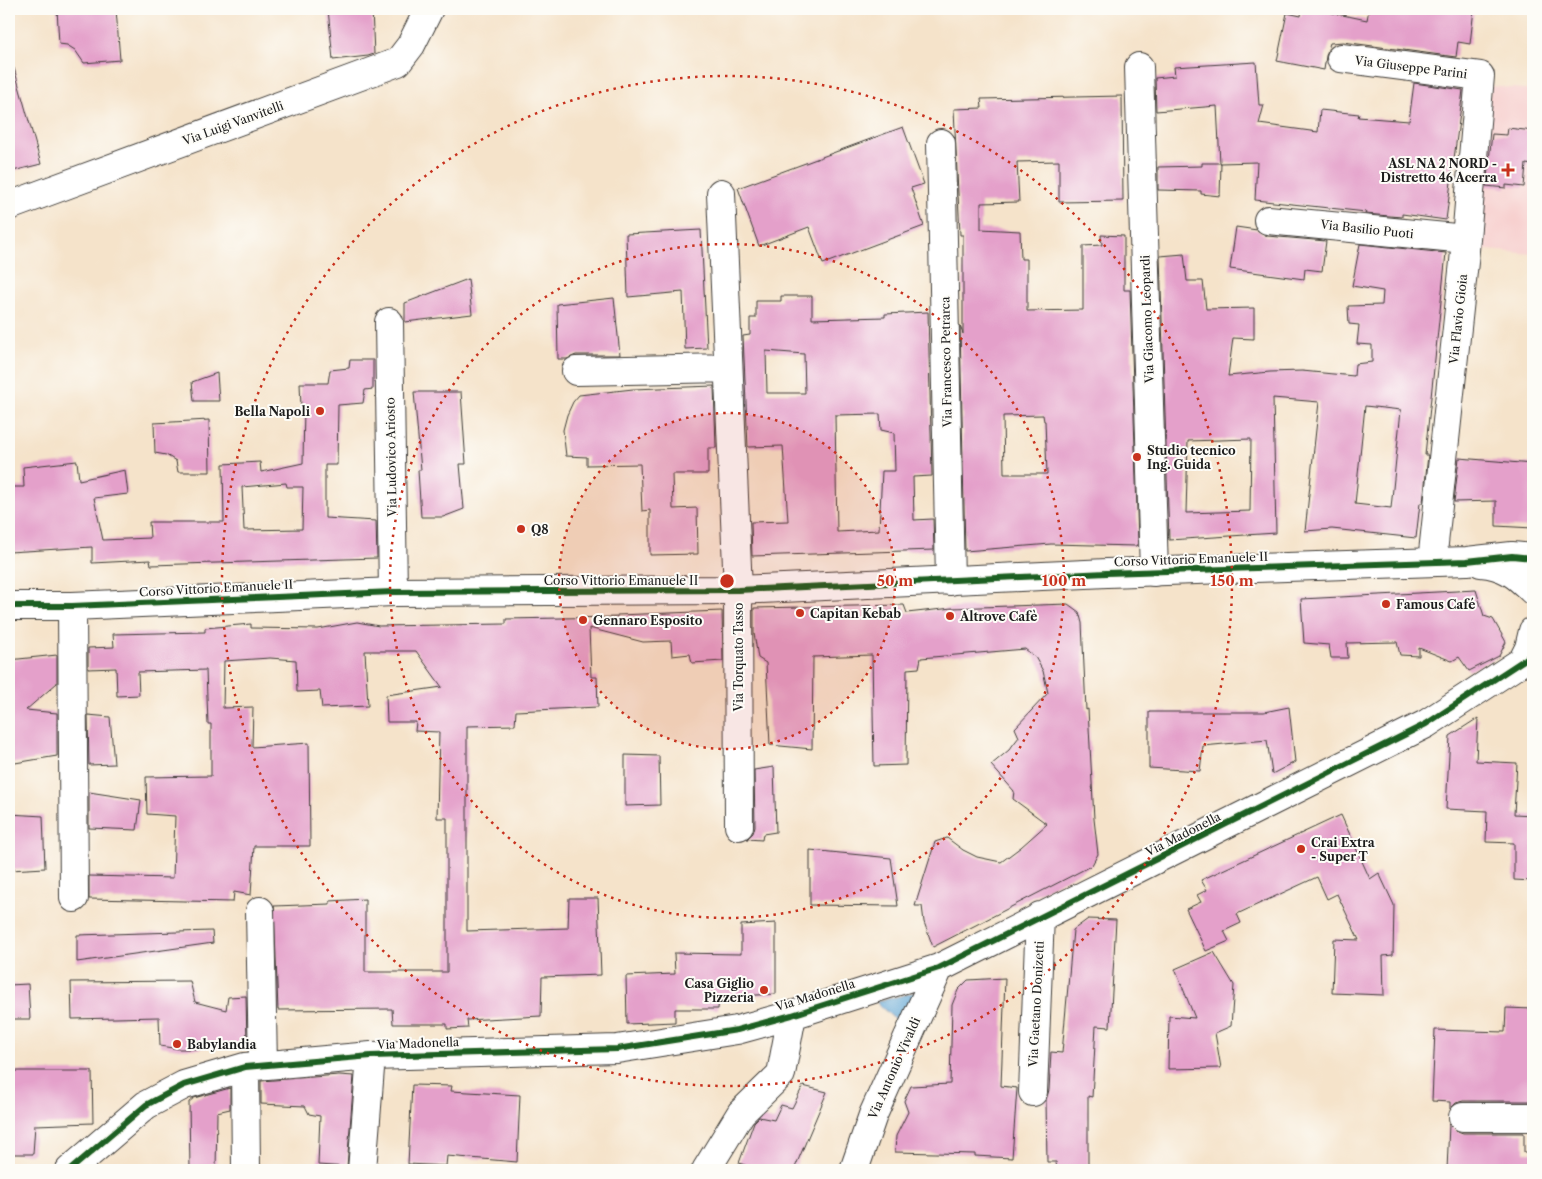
<svg xmlns="http://www.w3.org/2000/svg" width="1542" height="1179" viewBox="0 0 1542 1179" font-family="'Libre Caslon Text',serif">
	<style>
		.built { fill: #f7d0cf }
		.water { fill: #60a6d5; stroke: #3e6178 }
		.building { fill: #e4a0ca; fill-rule: evenodd }
		.lines { fill: none; stroke-linecap: round; stroke-linejoin: round }
		.minor-casing { stroke: #3d3a36; stroke-width: 30 }
		.major-casing { stroke: #3d3a36; stroke-width: 30 }
		.minor { stroke: #fff; stroke-width: 28 }
		.major { stroke: #fff; stroke-width: 28 }
		.cycleway-casing { stroke: #fdfcf7; stroke-width: 9 }
		.cycleway { stroke: #1b5e20; stroke-width: 6 }
		.ring { fill: none; stroke: #c8321e; stroke-width: 2.5; stroke-dasharray: 2.5 5 }
		.poi-dot { fill: #c8321e; stroke: #fdfcf7; stroke-width: 2 }
		.labels { text-anchor: middle; dominant-baseline: central; stroke-width: 4; stroke-linejoin: round; paint-order: stroke }
		.street-label { font-size: 12px; fill: #1c1c1c; stroke: #fdfcf7 }
		.poi-label { font-size: 12px; font-weight: bold; fill: #1c1c1c; stroke: #fdfcf7; text-anchor: start }
		.centre { fill: #c8321e; stroke: #fdfcf7; stroke-width: 2.5 }
		.ring-label { font-size: 15px; text-anchor: middle; font-weight: bold; fill: #c8321e; stroke: #fdfcf7; stroke-width: 4; stroke-linejoin: round; paint-order: stroke }
	</style>
	<rect width="100%" height="100%" fill="#fdfcf7"/>
	<filter id="ink" filterUnits="userSpaceOnUse"><feTurbulence type="fractalNoise" baseFrequency=".02" numOctaves="2"/><feDisplacementMap in="SourceGraphic" scale="10" xChannelSelector="R" yChannelSelector="G"/><feConvolveMatrix kernelMatrix="1 2 1 2 8 2 1 2 1" color-interpolation-filters="sRGB"/></filter>
	<filter id="wash" filterUnits="userSpaceOnUse"><feTurbulence type="fractalNoise" baseFrequency=".0096" numOctaves="4" result="noise"/><feDisplacementMap in="SourceGraphic" scale="20" xChannelSelector="R" yChannelSelector="G"/><feGaussianBlur stdDeviation="1.12" result="paint"/><feColorMatrix in="noise" values="0 0 0 0 0 0 0 0 0 0 0 0 0 0 0 0 0 1.4 0 .05"/><feComposite in="paint" operator="in"/></filter>
	<g filter="url(#wash)">
		<rect width="100%" height="100%" fill="#f5e3ca"/>
		<path class="built" d="M1490,86l43,4v164l-57,-5z"/>
		<path class="water" d="M916,992l-12,36 -28,-26z"/>
		<g id="blocks">
			<path class="building" d="M57,9h59l4,51 -36,3 -9,-13 -8,-5 -8,-1z
				M328,9h44l2,45 -6,2 -35,4z
				M1302,9h11l54,11 2,-11h105l-4,35 -12,-2 -2,15 -113,-15 -13,1 -4,13 -2,14 -47,-9 10,-48 14,3z
				M1256,62l3,43h5l-5,19 59,8 2,-22 39,4 -1,3 51,4 5,-38 49,7 -17,130 -44,-6v3l-37,-3 1,-2 -111,-12 2,-38 -37,1 -3,-57 -61,5 -1,-33 20,-2 -1,-9z
				M14,68l27,96 -32,8v-103z
				M1122,96l1,105 -64,1v-41l-42,1 2,40 -38,1v26l39,2 1,28h6v52l56,-1v-64l19,-1 -1,-10 23,1v54h6l8,253 -2,3 -85,-2 -86,7 -5,-225 3,8v-99h-3l-6,-126 28,-1 -1,-9zM1043,415l1,6h1l2,53h-43l-1,-58z
				M903,127l21,57 -13,4 13,38 -101,38 -14,-37 -50,19 -21,-58z
				M1508,128l25,3v34l-7,-1 -2,23 -18,-2v3l-20,-2 6,-52 15,1z
				M1202,163h19l-1,33 -19,-2v-3l-43,-1v-23l44,-1z
				M1236,227l21,3 10,6 59,5 -4,30 -17,-2 -1,10 -74,-10z
				M701,230l6,118 -22,1 -2,-57 -55,5 -2,-63z
				M1360,244l86,9 -21,202h3l-5,48h-3l-4,35 -84,-9 -27,2 14,-129 -46,-4 3,135 -107,7 -9,-284 24,-2 3,27h16l3,28 48,-1v31l-21,-1 -5,38 42,-4 32,-1 52,5 1,-12 17,-2v-17l-15,-1 2,-19 -10,-1 -1,-18 34,-1 1,-14 -31,-5zM1365,406l36,4 -10,98 -36,-4zM1251,439l-1,72 -64,2 2,-72z
				M468,279l4,35 -67,8v-19z
				M781,296h31v23l73,-2v-3l43,-2 4,164 -19,1 1,43 19,-1 1,31 -182,6 -1,-34 37,-1 -5,-75 -35,1 -5,-111 7,-1v-17h6v-17h25zM766,351l38,3 1,39h-38zM880,414l1,16 13,3 1,38h-13l-3,59 -42,2 -2,-117z
				M614,298l6,57h-44l-9,4h-9l-1,-55z
				M350,360h23v29l-8,1 -2,13 -25,2 -1,60h-12v53l51,3 1,37 -226,7 -1,-5 -58,3v-16l-83,5v-65h15l-1,-20 54,-6 2,19 46,-10 3,24 -34,4 9,42 47,-2 -1,-16h75l-1,-58 37,-2 1,10 42,-9 1,-56h-3l-1,-24h28l2,-13 19,-2zM286,483l1,4h16l-1,42 -58,1 -2,-43z
				M217,373l2,28h-25l-2,-19z
				M714,386l2,62h-8v26h-36l1,35 24,-1 1,46 -48,1v-45l-8,1 -2,-47 -53,1v-8l-21,-1 -3,-26 4,-15 6,-13 6,-7 54,-6z
				M414,392h47l5,72h-6l4,45 -21,8h-22l-3,-47h3z
				M209,420l1,52h-32l-2,-11 -10,-6 -11,-2 -1,-30z
				M1459,458l74,6v64l-37,-2v-25l-42,1z
				M1476,590l8,26 9,3 13,23 -7,14 -30,15 -10,-14 -7,4 -33,-13v8l-19,-1 -3,-13 -50,1 1,15h-17l-2,-13 -25,-2 -3,-44z
				M1068,604l11,8 3,11 4,87 2,-1 6,110 4,35 -6,11 -11,6 -148,76 -9,-25 -2,-16h-7l20,-64 12,-4 16,12 14,7 24,5 20,-15 26,-23 -34,-25 1,-8 -23,-26 18,-15 10,-13 -4,-9 33,-35 -5,-22 -8,-14 -10,-8 -104,9 -2,10 -12,1 -1,96 -32,1 -2,-111 -59,2 -1,92 -42,-4 -4,-82 -8,-5 -4,-25v-25l150,-3 3,8 45,-5z
				M722,611l1,50 -31,2 -2,-9 -18,2 -1,-15 -28,1 -54,-14 2,49h6l1,30 -82,4 -1,14 -48,1v205l101,-3 1,-30h29l3,77 -59,2 -1,39 -74,4 1,8 -21,1v-5h-54l-1,-15 -114,1 -4,-104 56,-2v-3l35,-2v73h82v-154h-10l2,-86 -24,-1 1,-9h-29l-1,-27 56,-8 -26,-36h-51l3,55 -46,2 -2,-17 -23,1 -1,-32 -26,-2 -46,3 -1,47 30,-1 -1,40 57,-4 1,103h-56l-3,49 -17,-3 -1,10 -144,-3v-23l84,2 2,-62 -28,-2 -1,-37 65,-1v-52h-3l-2,-54 -68,2 1,23 -22,1 -1,-28 -28,1v-21l26,-1 -1,-13 92,-2v-4l46,-4v4l67,1 39,-7 22,4 127,-2v-5l111,-2v-2z
				M57,655v28l-31,27 31,3v43l-48,8v-36h1l-1,-68z
				M1289,707l6,55 -23,12 -5,-34 -64,6 -3,25 -51,-3v-56h115z
				M88,715l22,2 4,47 -25,1z
				M1478,718l-2,43 41,2 -3,51 19,1v66l-19,-1v-37l-28,-1 1,-31 -41,-2 4,-73z
				M625,755l34,1 1,49 -35,1z
				M774,767l2,65 -13,2 -1,6 -15,-1 6,-6 2,-7 -1,-56z
				M89,792l52,8 -4,30 -48,-2z
				M9,814l34,2 2,52 -35,2z
				M1341,815l29,64 9,-6 15,32 -1,50 -10,1 1,39 -52,-2 2,-54 25,1 -22,-46 -10,5 -10,-22 -80,37 4,9 -17,8 5,10 -23,10 -20,-42 15,-7 -4,-7 10,-5 -6,-10z
				M810,850l81,8 7,48 -88,-1z
				M1088,919l28,1 -6,107 -14,-1 -4,71 -4,-1v74h-31l-1,-8h-9l-1,-62 3,-10 2,-38 11,1 11,-123z
				M776,923v71l-57,3 -1,12h-43v13l-48,2 -1,-48 49,-2 -1,-21 67,1v-29z
				M212,931l1,12 -136,19v-27z
				M1214,952l20,33 -3,41 -16,7 6,35 -53,1 1,-53 26,2 -20,-49z
				M1005,978l-4,108 16,2 -5,70 -37,-2v-2l-80,-2 1,-16 12,-24 -4,-11 7,-15 39,-2 2,-79 6,-15 10,-10z
				M190,981l5,21 31,8 2,-13 18,-1 1,50h-38l-10,3h-20l-19,-3 -1,-29 -87,2 -1,-37z
				M28,984l2,35h-21v-34z
				M1506,1008l27,1v92h-70l-7,2 -6,6v-7l-18,-1 3,-71 70,2z
				M9,1071h83l1,52 -58,2 -2,29h-24z
				M339,1075l15,1 -7,91 -29,-2 2,-49 -11,-2 -4,-8 -44,-2v-23z
				M412,1085l40,1 -1,5 69,4 -3,67 -70,-6 -1,10 -38,-2z
				M803,1086l24,6 -33,78h-35l-20,-7 15,-41 5,-5 15,3 7,-15 11,3z
				M230,1088v21l-13,3 -1,58h-26l-1,-68 5,-4z
				M1449,1124l6,6 8,3h61v19h9v18h-86z"/>
		</g>
	</g>
	<g filter="url(#ink)">
		<use href="#blocks" fill-opacity="0" stroke="#3d3a36" stroke-width="1"/>
		<g class="lines">
			<g class="minor-casing">
				<path id="minor" d="M1341,58l139,18 -16,186 -32,300
					M1139,67l15,505
					M941,143l9,438
					M721,193l17,397 1,236
					M9,206l389,-144 13,-17 18,-36
					M1268,220l198,19
					M389,322l4,270
					M576,371l152,-3
					M72,606l2,292
					M1522,662l7,-14 4,-17
					M260,911l3,154
					M245,1067l1,103
					M1033,1092l7,-176
					M1463,1117h70
					M70,1170l76,-65 38,-20 61,-18 126,-11 246,-7 120,-19 55,-15 147,-47 487,-244 107,-70
					M362,1170l9,-114
					M706,1170l35,-57 40,-39 11,-59
					M854,1170l19,-55 66,-147"/>
			</g>
			<g class="major-casing">
				<path id="major" d="M1481,563c24,2 36,12 52,28
					M9,606h63l321,-14 345,-2 369,-17 360,-12 45,-5 21,2"/>
			</g>
			<use href="#minor" class="minor"/>
			<use href="#major" class="major"/>
			<g class="cycleway-casing">
				<path id="cycleway" d="M9,606h63l321,-14 345,-2 369,-17 360,-12 45,-5 21,2
					M70,1170l76,-65 38,-20 61,-18 126,-11 246,-7 120,-19 55,-15 147,-47 487,-244 107,-70"/>
			</g>
			<use href="#cycleway" class="cycleway"/>
		</g>
	</g>
	<circle cx="727" cy="581" r="168" fill="#c8321e" fill-opacity=".12"/>
	<g class="ring">
		<circle cx="727" cy="581" r="168"/>
		<circle cx="727" cy="581" r="337"/>
		<circle cx="727" cy="581" r="505"/>
	</g>
	<g class="poi-dot">
		<path d="M1505.5 162.5h5v5h5v5h-5v5h-5v-5h-5v-5h5z"/>
		<circle cx="320" cy="411" r="5"/>
		<circle cx="1137" cy="457" r="5"/>
		<circle cx="521" cy="529" r="5"/>
		<circle cx="1386" cy="604" r="5"/>
		<circle cx="800" cy="613" r="5"/>
		<circle cx="950" cy="616" r="5"/>
		<circle cx="583" cy="620" r="5"/>
		<circle cx="1301" cy="849" r="5"/>
		<circle cx="764" cy="990" r="5"/>
		<circle cx="177" cy="1044" r="5"/>
	</g>
	<g class="labels">
		<g class="street-label">
			<text transform="translate(1411 67) rotate(7)">Via Giuseppe Parini</text>
			<text transform="translate(233 123) rotate(-20)">Via Luigi Vanvitelli</text>
			<text transform="translate(1367 229) rotate(6)">Via Basilio Puoti</text>
			<text transform="translate(1147 319) rotate(-92)">Via Giacomo Leopardi</text>
			<text transform="translate(1458 319) rotate(-84)">Via Flavio Gioia</text>
			<text transform="translate(946 362) rotate(-91)">Via Francesco Petrarca</text>
			<text transform="translate(391 457) rotate(-91)">Via Ludovico Ariosto</text>
			<text transform="translate(1191 559) rotate(-2)">Corso Vittorio Emanuele II</text>
			<text x="621" y="580">Corso Vittorio Emanuele II</text>
			<text transform="translate(216 588) rotate(-3)">Corso Vittorio Emanuele II</text>
			<text transform="translate(738 657) rotate(-90)">Via Torquato Tasso</text>
			<text transform="translate(1183 834) rotate(-27)">Via Madonella</text>
			<text transform="translate(815 995) rotate(-17)">Via Madonella</text>
			<text transform="translate(1036 1004) rotate(-87)">Via Gaetano Donizetti</text>
			<text transform="translate(418 1043) rotate(-2)">Via Madonella</text>
			<text transform="translate(894 1068) rotate(-66)">Via Antonio Vivaldi</text>
		</g>
		<g class="poi-label">
			<text x="1497" y="163" text-anchor="end">ASL NA 2 NORD -<tspan x="1497" dy="14">Distretto 46 Acerra</tspan></text>
			<text x="310" y="411" text-anchor="end">Bella Napoli</text>
			<text x="1147" y="450">Studio tecnico<tspan x="1147" dy="14">Ing. Guida</tspan></text>
			<text x="531" y="529">Q8</text>
			<text x="1396" y="604">Famous Café</text>
			<text x="810" y="613">Capitan Kebab</text>
			<text x="960" y="616">Altrove Cafè</text>
			<text x="593" y="620">Gennaro Esposito</text>
			<text x="1311" y="842">Crai Extra<tspan x="1311" dy="14">- Super T</tspan></text>
			<text x="754" y="983" text-anchor="end">Casa Giglio<tspan x="754" dy="14">Pizzeria</tspan></text>
			<text x="187" y="1044">Babylandia</text>
		</g>
	</g>
	<circle cx="727" cy="581" r="8" class="centre"/>
	<g class="ring-label">
		<text x="895" y="586">50 m</text>
		<text x="1064" y="586">100 m</text>
		<text x="1232" y="586">150 m</text>
	</g>
	<rect width="1542" height="1179" fill="none" stroke="#fdfcf7" stroke-width="30"/>
</svg>
